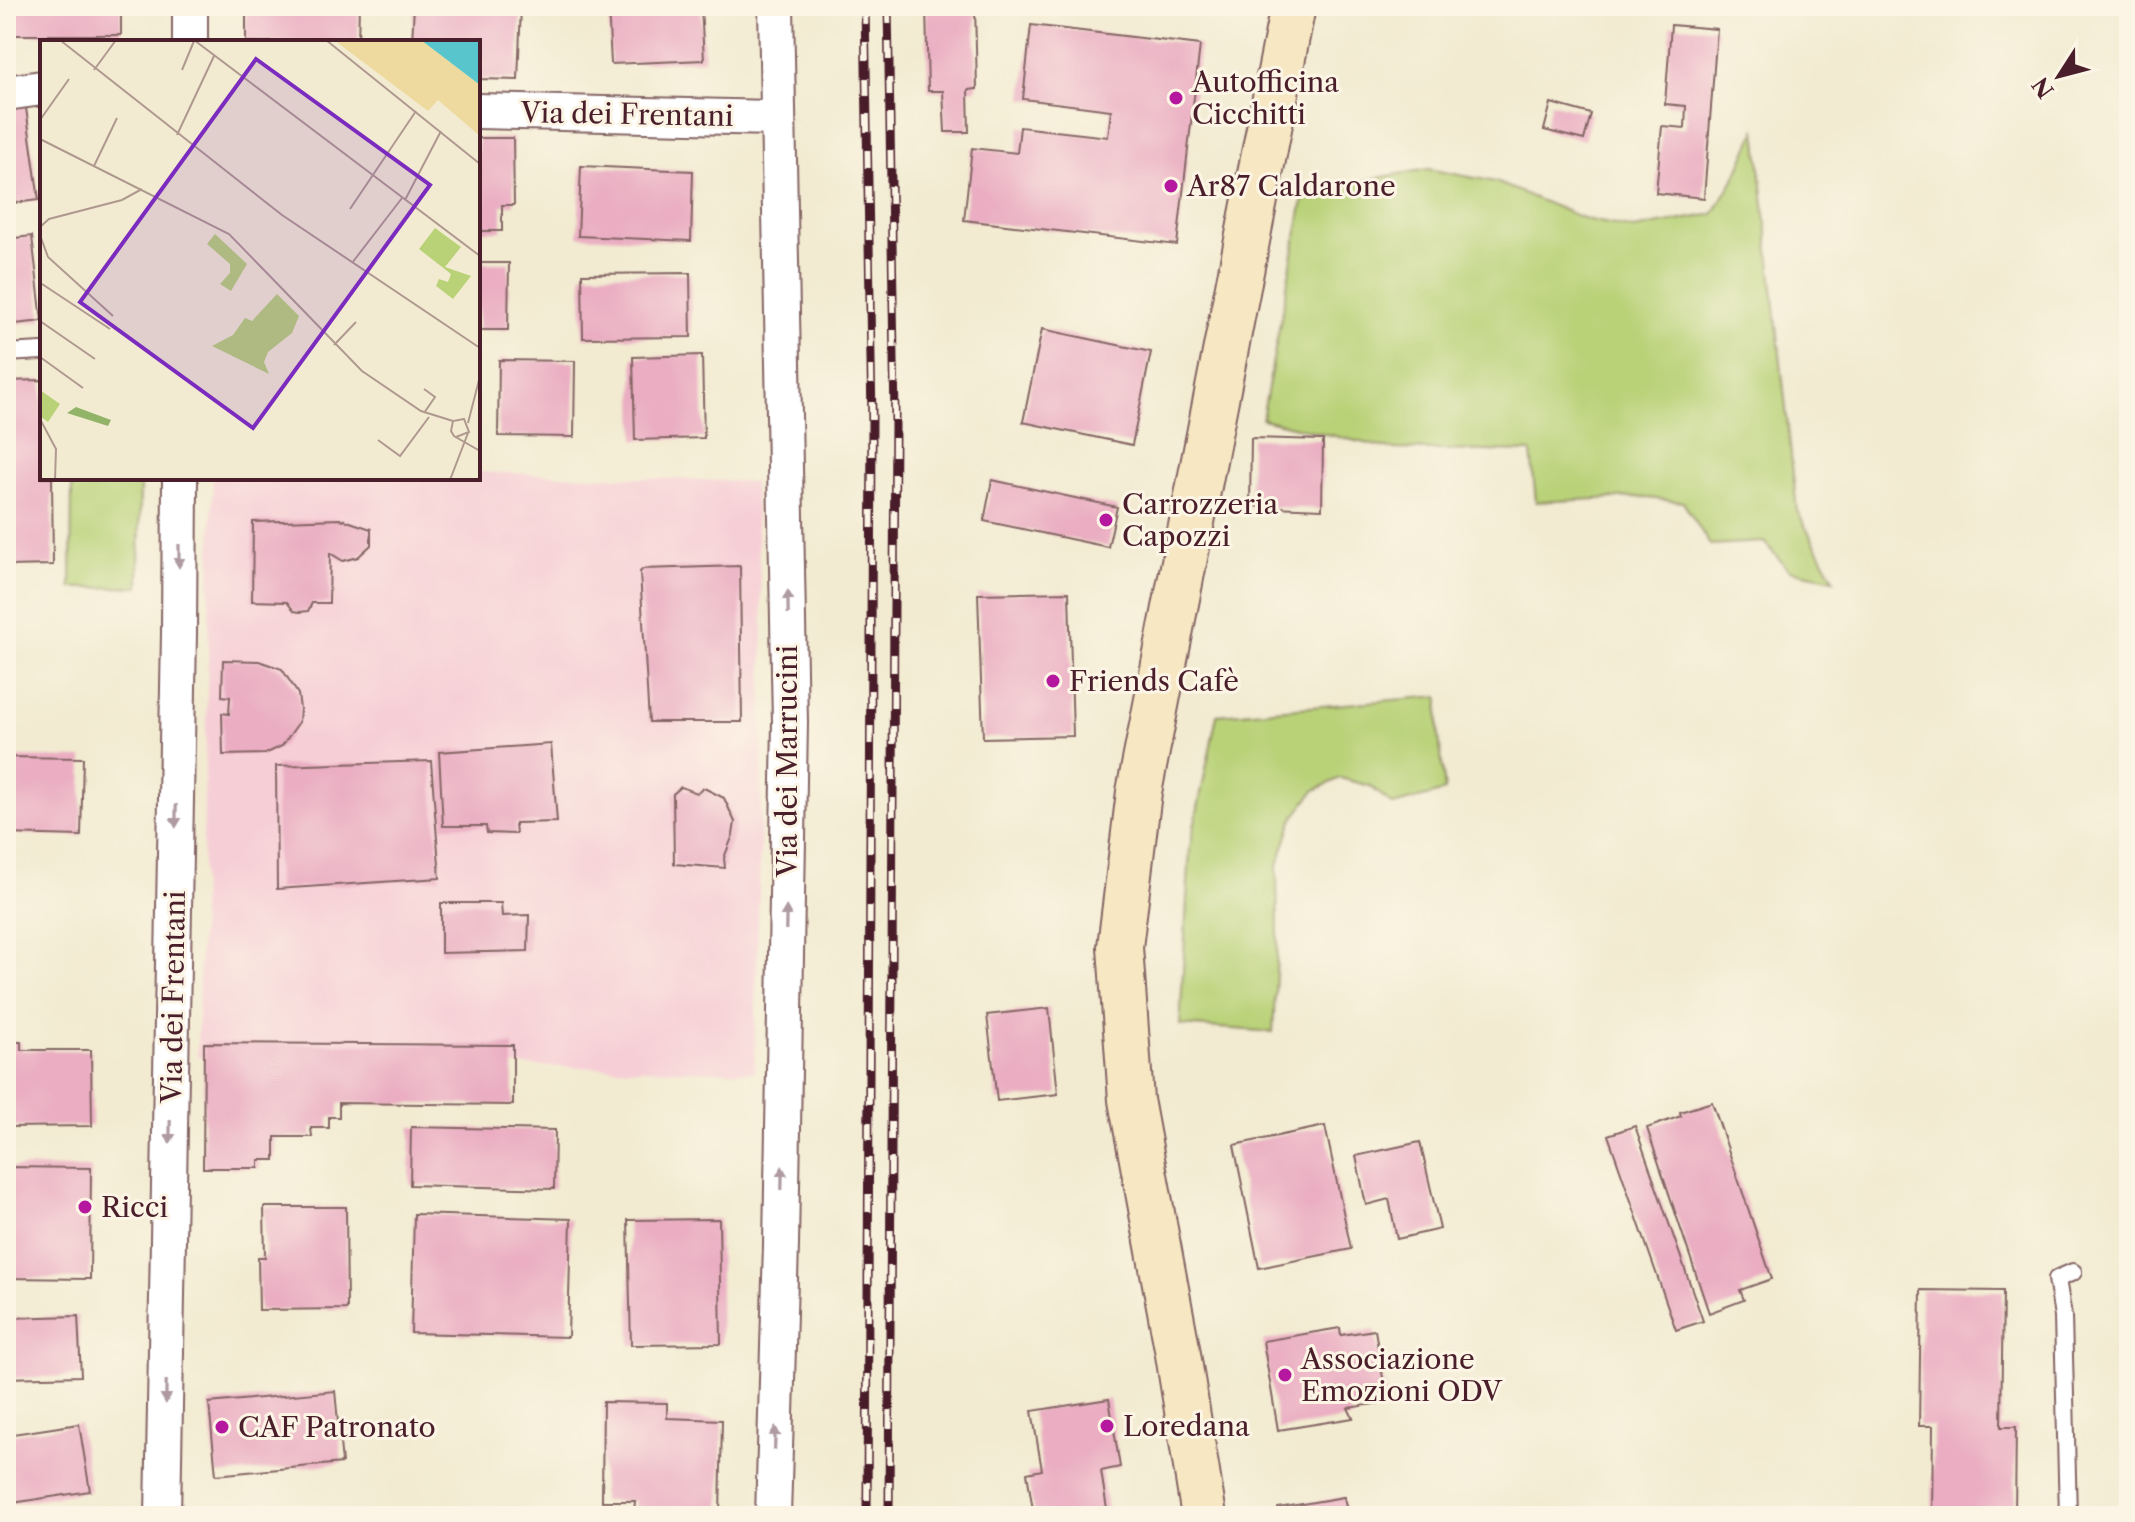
<svg xmlns="http://www.w3.org/2000/svg" width="2135" height="1522" viewBox="0 0 2135 1522" font-family="'Libre Caslon Text',serif">
	<style>
		.built { fill: #f6cfd6 }
		.green { fill: #b9d278; stroke: #827852; stroke-width: 2 }
		.building { fill: #eaadc2 }
		.lines { fill: none; stroke-linecap: round; stroke-linejoin: round }
		.lane-casing { stroke: #856665; stroke-width: 20 }
		.street-casing { stroke: #856665; stroke-width: 38 }
		.secondary-casing { stroke: #856665; stroke-width: 48 }
		.lane { stroke: #fff; stroke-width: 16 }
		.street { stroke: #fff; stroke-width: 34 }
		.secondary { stroke: #f7e8c3; stroke-width: 44 }
		.rail-casing { stroke: #4a1f2b; stroke-width: 9 }
		.rail { stroke: #fcf5e5; stroke-width: 6; stroke-dasharray: 18; stroke-linecap: butt }
		.oneway { fill: #ae9aa0 }
		.poi-dot { fill: #b5179e; stroke: #fcf5e5; stroke-width: 3 }
		.labels { text-anchor: middle; dominant-baseline: central; stroke-width: 6; stroke-linejoin: round; paint-order: stroke }
		.poi-label { font-size: 28px; fill: #4a1f2b; stroke: #fcf5e5; text-anchor: start }
		.street-label { font-size: 28px; fill: #4a1f2b; stroke: #fcf5e5 }
		.inset-road { fill: none; stroke: #af998f; stroke-width: 2 }
		.view { fill: #7b2cbf; fill-opacity: 0.15; stroke: #7b2cbf; stroke-width: 4 }
		.inset-edge { fill: none; stroke: #4a1f2b; stroke-width: 4 }
	</style>
	<rect width="100%" height="100%" fill="#fcf5e5"/>
	<filter id="ink" filterUnits="userSpaceOnUse"><feTurbulence type="fractalNoise" baseFrequency=".0125" numOctaves="2"/><feDisplacementMap in="SourceGraphic" scale="16" xChannelSelector="R" yChannelSelector="G"/><feConvolveMatrix kernelMatrix="1 2 1 2 8 2 1 2 1" color-interpolation-filters="sRGB"/></filter>
	<filter id="wash" filterUnits="userSpaceOnUse"><feTurbulence type="fractalNoise" baseFrequency=".006" numOctaves="4" result="noise"/><feDisplacementMap in="SourceGraphic" scale="32" xChannelSelector="R" yChannelSelector="G"/><feGaussianBlur stdDeviation="1.8" result="paint"/><feColorMatrix in="noise" values="0 0 0 0 0 0 0 0 0 0 0 0 0 0 0 0 0 1.4 0 .05"/><feComposite in="paint" operator="in"/></filter>
	<g filter="url(#wash)">
		<rect width="100%" height="100%" fill="#f2ebd1"/>
		<path class="built" d="M478,472l276,10 9,144 -1,147 -8,299 -557,-15 16,-579h265z"/>
		<path class="green" d="M1756,130l41,381 37,68 -45,-9 -25,-28 -54,3 -27,-43 -45,-5 -102,5 -5,-50 -141,-3 -128,-30 41,-219 73,-22 52,-9 68,13 89,37 49,10 79,-15 23,-38z
			M72,478h68l-1,109 -68,1z
			M1439,696l-1,31 7,64 -52,14 -23,-19 -30,-8 -25,12 -21,27 -17,51 1,68 -5,96 -93,-7 10,-178 27,-132z"/>
		<g id="blocks">
			<path class="building" d="M6,6h115v29h-115z
				M246,6h113l-1,36h-112z
				M414,6h107l-3,74 -40,-1v-37h-66z
				M608,6h93l3,54 -93,4z
				M926,6h49l2,83 -9,1 1,42h-24l-2,-41h-15z
				M1031,25l169,20 -23,200 -213,-25 8,-72 45,5 3,-26 88,10 3,-27 -88,-11z
				M1671,25l46,4 -13,169 -48,-5 6,-67 23,2 1,-22 -21,-2z
				M25,101l14,99 -33,4v-101z
				M1551,103l40,11 -7,26 -40,-10z
				M478,138h35l1,67h-12v26h-24z
				M581,166l112,5 -2,70 -113,-5z
				M32,236l10,85 -36,4v-86z
				M478,263h31l-1,67h-30z
				M690,273l1,64 -108,1 -1,-64z
				M1042,329l109,23 -19,93 -109,-23z
				M702,355l2,83 -69,2 -2,-83z
				M499,360l76,1 -1,76 -76,-1z
				M42,380v98h10l1,87 -47,1v-185z
				M1251,438l72,2 -1,69 -72,-3z
				M992,480l125,27 -9,40 -124,-26z
				M341,519l30,10v16l-13,12 -15,4 -13,-8 -1,50h-17l-4,8 -8,1 -6,-1 -7,-9 -35,-1 1,-79z
				M740,566l2,156h-93l-9,-150 3,-3z
				M1069,592l4,144 -90,2 -5,-144z
				M223,660l36,1 23,8 16,25 2,15 -1,13 -17,24 -17,8 -42,1 -1,-42 7,1 1,-17 -8,-1z
				M551,744l6,78 -42,1 1,11 -29,-1 -1,-7h-43l-4,-74z
				M6,757l77,1 -2,78 -75,-2z
				M431,761l9,117 -163,11 -1,-123z
				M681,787l16,6 7,-5 20,10 11,24 -2,13 -9,23 1,10 -51,-4 -1,-70z
				M441,903h60l1,13 27,-1 -1,36 -87,2z
				M1049,1008l9,86 -61,7 -10,-86z
				M6,1042h15v8h70l1,76 -86,1z
				M204,1043l309,2v60l-174,-2v14h-10v11h-18l1,9h-37v23h-16v8h-56z
				M1712,1102l60,177 -32,11 4,10 -35,13 -62,-185 34,-12 -1,-4z
				M1325,1126l26,123 -92,19 -25,-123z
				M1635,1126l68,195 -27,9 -68,-195z
				M411,1127l144,3 -1,59 -144,-4z
				M1420,1142l20,87 -43,10 -8,-40 -23,6 -10,-49z
				M6,1167l85,1 -1,111 -84,-1z
				M264,1207h82l1,102 -88,1 -1,-53h7z
				M414,1214l157,5 -3,118 -157,-4z
				M719,1219l2,125 -90,1 -3,-125z
				M1921,1290l82,1 -2,136h15l-1,89h-83l1,-90h-14z
				M78,1316l3,60 -75,2v-60z
				M1340,1328l1,7 34,-5 12,72 -39,6 5,10 -75,12 -15,-89z
				M335,1391l7,72 -126,12 -7,-72z
				M1109,1399l11,68 -19,4 7,45h-74l-7,-43 15,-3 -10,-59z
				M603,1402l64,1v15l55,2 -2,95 -86,-2 1,-12h-33z
				M79,1424l11,67 -84,13v-69z
				M1344,1497l4,19h-69l-1,-8z"/>
		</g>
	</g>
	<g filter="url(#ink)">
		<use href="#blocks" fill-opacity="0" stroke="#856665" stroke-width="2"/>
		<g class="lines">
			<g class="lane-casing">
				<path id="lane" d="M6,353l36,-2
					M2068,1516l-5,-200 -6,-37 16,-7"/>
			</g>
			<g class="street-casing">
				<path id="street" d="M190,42v-36
					M6,93l36,-5
					M478,111l299,7
					M163,1516l16,-883 1,-155
					M773,1516l8,-271 9,-523 -14,-716"/>
			</g>
			<g class="secondary-casing">
				<path id="secondary" d="M1204,1516l-27,-168 -46,-248 -11,-153 19,-155 154,-786"/>
			</g>
			<use href="#lane" class="lane"/>
			<use href="#street" class="street"/>
			<use href="#secondary" class="secondary"/>
			<g class="rail-casing">
				<path id="rail" d="M865,6l7,414 -5,1096
					M888,6l7,412 -6,1098"/>
			</g>
			<use href="#rail" class="rail"/>
		</g>
		<defs><path id="oneway-solid" d="M-6-.8H1V-3.2L6.5 0L1 3.2V.8H-6Z" transform="scale(2)"/></defs>
		<g class="oneway">
			<use href="#oneway-solid" transform="translate(179 556) rotate(90)"/>
			<use href="#oneway-solid" transform="translate(788 602) rotate(-91)"/>
			<use href="#oneway-solid" transform="translate(176 816) rotate(91)"/>
			<use href="#oneway-solid" transform="translate(786 918) rotate(-89)"/>
			<use href="#oneway-solid" transform="translate(170 1132) rotate(91)"/>
			<use href="#oneway-solid" transform="translate(782 1178) rotate(-89)"/>
			<use href="#oneway-solid" transform="translate(166 1392) rotate(91)"/>
			<use href="#oneway-solid" transform="translate(775 1438) rotate(-88)"/>
		</g>
	</g>
	<g class="poi-dot">
		<circle cx="1176" cy="98" r="8"/>
		<circle cx="1171" cy="186" r="8"/>
		<circle cx="1106" cy="520" r="8"/>
		<circle cx="1053" cy="681" r="8"/>
		<circle cx="85" cy="1207" r="8"/>
		<circle cx="1285" cy="1375" r="8"/>
		<circle cx="1107" cy="1426" r="8"/>
		<circle cx="222" cy="1427" r="8"/>
	</g>
	<g class="labels">
		<g class="poi-label">
			<text x="1192" y="82">Autofficina<tspan x="1192" dy="32">Cicchitti</tspan></text>
			<text x="1187" y="186">Ar87 Caldarone</text>
			<text x="1122" y="504">Carrozzeria<tspan x="1122" dy="32">Capozzi</tspan></text>
			<text x="1069" y="681">Friends Cafè</text>
			<text x="101" y="1207">Ricci</text>
			<text x="1301" y="1359">Associazione<tspan x="1301" dy="32">Emozioni ODV</tspan></text>
			<text x="1123" y="1426">Loredana</text>
			<text x="238" y="1427">CAF Patronato</text>
		</g>
		<g class="street-label">
			<text transform="translate(627 114) rotate(1)">Via dei Frentani</text>
			<text transform="translate(787 761) rotate(-90)">Via dei Marrucini</text>
			<text transform="translate(173 997) rotate(-89)">Via dei Frentani</text>
		</g>
	</g>
	<g transform="translate(40 40)">
		<rect width="440" height="440" fill="#f2ebd1"/>
		<path d="M395,188l26,19 -16,20 26,9 -18,23 -17,-13 3,-7 9,3 3,-8 -32,-25zM175,194l32,30 -16,27 -11,-7 10,-11v-9l-23,-20zM237,254l22,22 -7,17 -24,19 -4,10 5,12 -57,-28 21,-11 12,-17 7,3zM0,350l20,14 -12,18 -8,-6z" fill="#b9d278"/>
		<path d="M36,367l35,13 -3,6 -41,-13z" fill="#92b468"/>
		<path d="M294,0h87l59,45v51l-42,-36 -10,11z" fill="#eeda9e"/>
		<path d="M381,0h59v45z" fill="#57c5cb"/>
		<path class="inset-road" d="M20,0l222,175 198,133M154,0l286,216M286,0l154,124M54,30l22,-30M142,30l12,-29M0,80l29,-41M137,95l37,-79M0,99l189,95 133,137 59,40 32,10M54,126l23,-48M365,160l36,-69M310,169l66,-98M0,187l9,-8 73,-19 20,-11M0,195l8,22 65,59M312,223l50,-65M2,244l68,45M0,281l55,38M294,305l22,-23M0,317l43,31M384,349l11,8 -11,16M0,379l16,30 -1,31M428,383l11,-43M416,397l13,-5 -5,-13 -11,2 -2,10 3,5 26,15M338,400l22,16 29,-39M410,440l18,-47"/>
		<path class="view" d="M216,19l174,126 -177,243 -173,-126z"/>
		<rect width="440" height="440" class="inset-edge"/>
	</g>
	<rect width="2135" height="1522" fill="none" stroke="#fcf5e5" stroke-width="32"/>
	<g transform="translate(2059 76) rotate(234)" stroke="#fcf5e5" stroke-width="6" paint-order="stroke">
	<path d="M0-6L14 30L0 20L-14 30Z" fill="#4a1f2b"/>
	<text y="-12" font-size="22" font-weight="bold" text-anchor="middle" fill="#4a1f2b">N</text>
	</g>
</svg>
